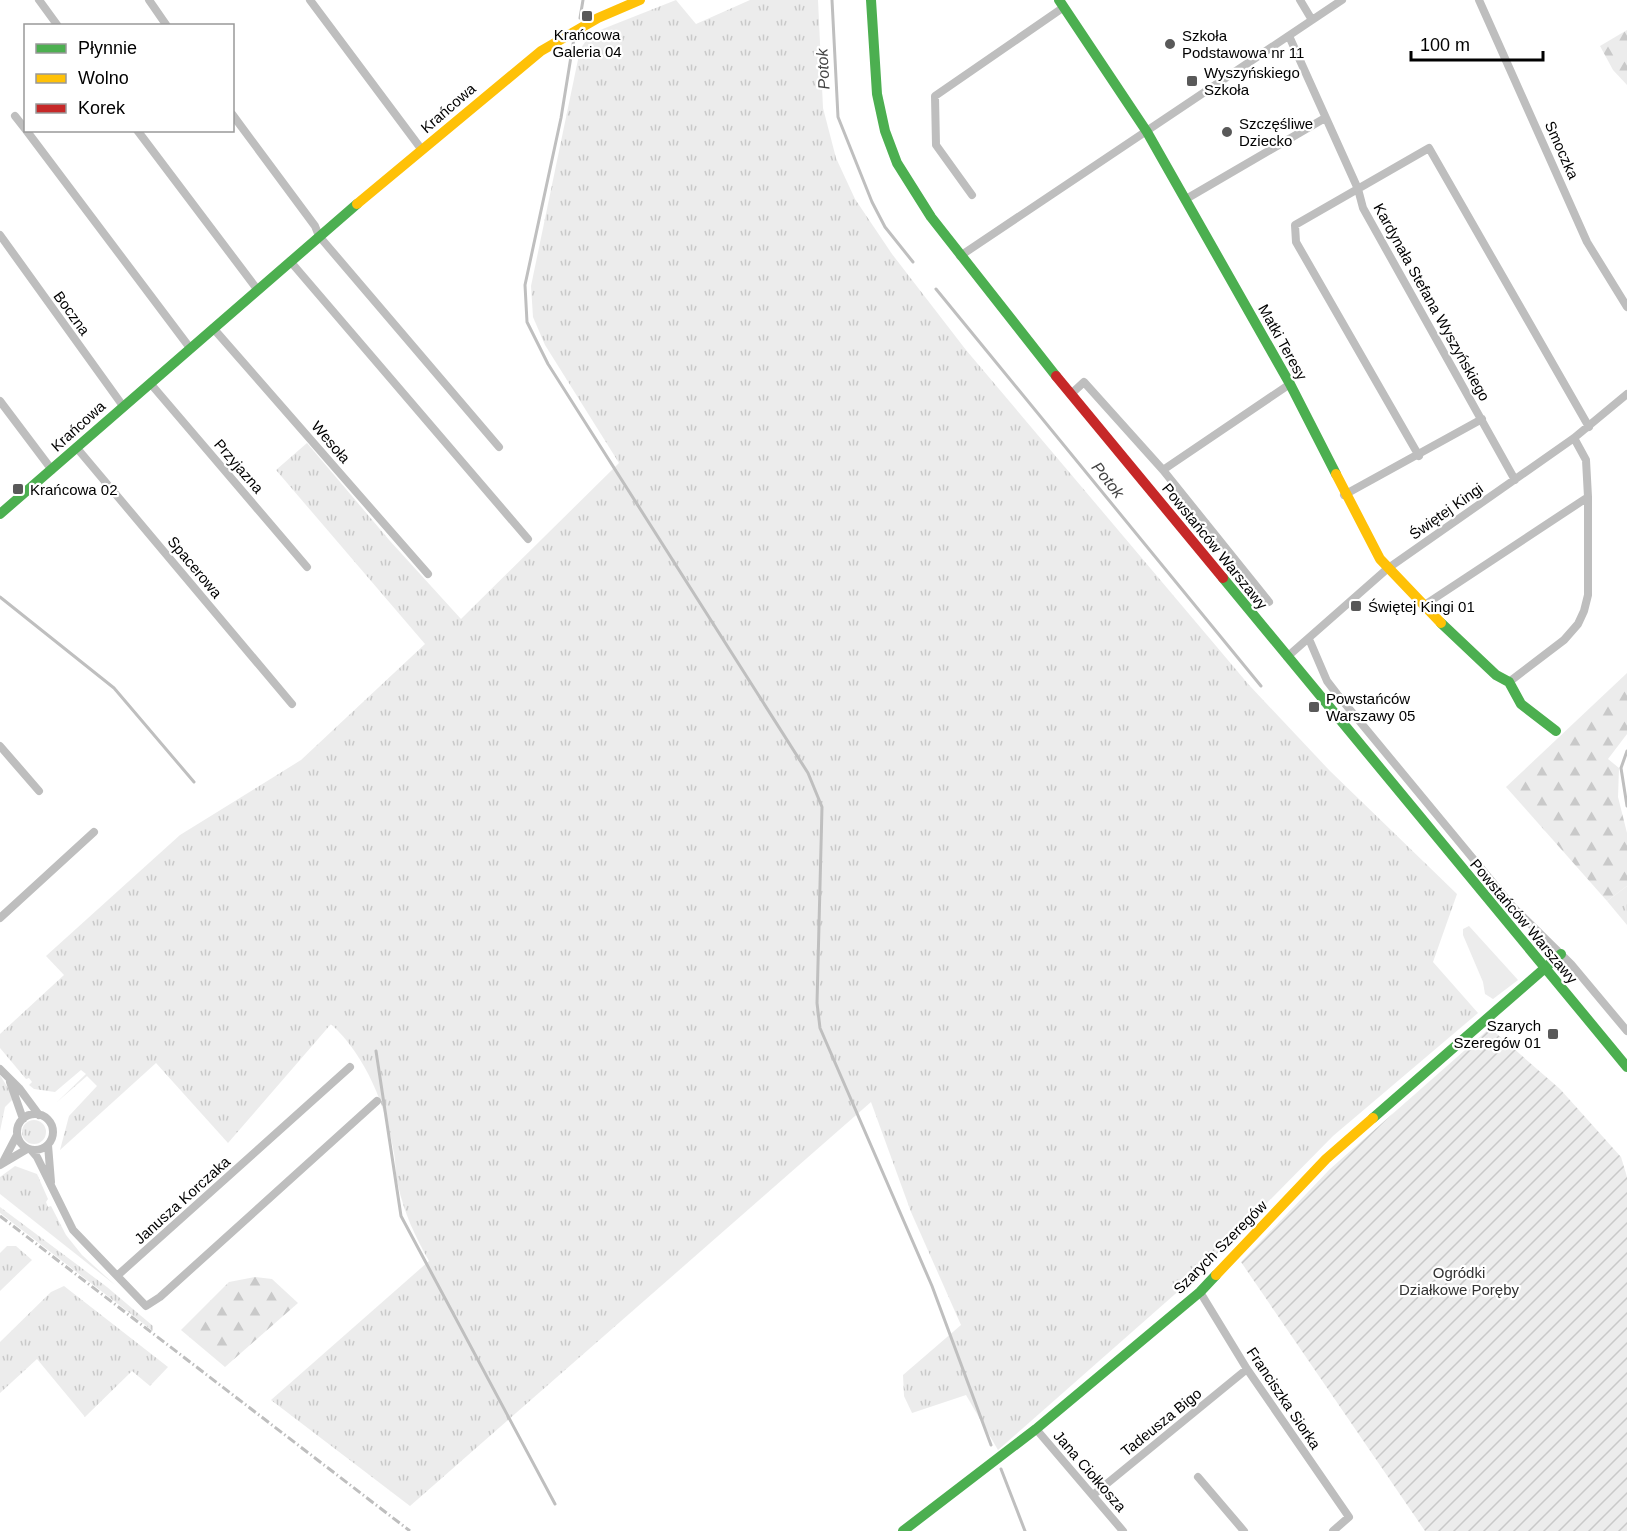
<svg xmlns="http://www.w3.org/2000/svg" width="1627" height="1531" viewBox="0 0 1627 1531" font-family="Arial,sans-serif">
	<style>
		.grass { fill: url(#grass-tufts) }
		.forest { fill: url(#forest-firs) }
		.park { fill: #ececec }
		.garden { fill: url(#garden-furrows) }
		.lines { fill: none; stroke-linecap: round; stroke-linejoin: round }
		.stream { stroke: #bfbfbf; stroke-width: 3 }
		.street { stroke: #bebebe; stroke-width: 8 }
		.fast { stroke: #4caf50; stroke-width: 10 }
		.slow { stroke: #ffc107; stroke-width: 10 }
		.jam { stroke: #c62828; stroke-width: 10 }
		.rail { stroke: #bebebe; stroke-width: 3; stroke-dasharray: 9 3 1.5 3; stroke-linecap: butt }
		.poi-dot { fill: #595959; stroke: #fff; stroke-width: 2 }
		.labels { text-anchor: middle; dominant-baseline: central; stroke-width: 4.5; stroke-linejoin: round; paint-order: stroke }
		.poi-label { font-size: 15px; fill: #000; stroke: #fff; text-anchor: start }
		.street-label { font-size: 15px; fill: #000; stroke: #fff }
		.park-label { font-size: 15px; fill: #333; stroke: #fff }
		.water-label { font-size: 16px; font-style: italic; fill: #444; stroke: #fff }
	</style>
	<defs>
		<pattern id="grass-tufts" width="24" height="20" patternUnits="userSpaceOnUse" patternTransform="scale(1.5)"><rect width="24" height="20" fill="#ececec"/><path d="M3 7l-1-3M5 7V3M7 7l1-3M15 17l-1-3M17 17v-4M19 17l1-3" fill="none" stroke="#c9c9c9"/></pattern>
		<pattern id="forest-firs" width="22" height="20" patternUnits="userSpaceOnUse" patternTransform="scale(1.5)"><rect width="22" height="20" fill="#ececec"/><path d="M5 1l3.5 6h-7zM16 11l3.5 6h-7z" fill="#c9c9c9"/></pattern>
		<pattern id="garden-furrows" width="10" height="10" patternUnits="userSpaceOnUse" patternTransform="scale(1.5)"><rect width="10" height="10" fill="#ececec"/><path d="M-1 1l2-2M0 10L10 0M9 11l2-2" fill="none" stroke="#c9c9c9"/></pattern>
	</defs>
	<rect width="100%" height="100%" fill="#fff"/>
	<path class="grass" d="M676,0l20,24 54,-24h68l5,108 13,50 19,41 37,55 74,96 283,335 81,86 127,123 -24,68 45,51 -145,123 -142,144 -193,170 -32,-55 -54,18 -8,-17 -1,-21 58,-50 -50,-113 -40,-110 -461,404 -139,-106 158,-139c-14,-25 -25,-48 -31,-76 -3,-10 -2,-21 -4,-32 -8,-47 -28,-97 -63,-129l-103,119 -72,-80 -96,87 9,-34 28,-30 -10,-10 -30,26 29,-28 -5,-4 -26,22 -21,-3 -5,-4 3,-3 -3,-4 -3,1 -26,-31v-14l64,-59 -18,-19 134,-121 121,-75 124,-116 -149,-174 31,-27 83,98 71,78 158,-156 -74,-118 -12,-28 -2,-31 49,-236 10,-16z
		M1627,886v39l-20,-24z
		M0,1075l14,23 -9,9 -5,24z
		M22 1132a12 12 0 1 1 24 0a12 12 0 1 1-24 0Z
		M15,1166l22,8 11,25 -2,3 2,5 3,-1 15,29 16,20 33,30 -115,-91v-17z
		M0,1207l107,80 46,39v5l-153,-118z
		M7,1246h9l16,14 -32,31v-38z
		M64,1286l104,81 -18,19 -18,-15 -47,46 -48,-58 -37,34v-51l51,-50z"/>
	<path class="forest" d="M1627,30v55l-14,-15 -13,-24z
		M1627,673v61l-19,25 11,9 -1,29 9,36v53l-20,15 -101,-114z
		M255,1277l17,2 26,24 -73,64 -44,-37 48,-48z"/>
	<path class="park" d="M1469,926l49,54 -25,19 -8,-5 -2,-12 -20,-47v-6z"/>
	<path class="garden" d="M1490,1028l70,61 61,68 6,20v354h-202l-184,-269 89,-93z"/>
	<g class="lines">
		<path class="stream" d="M832,0l6,117 34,85 13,25 28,35
			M580,18l3,-18
			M574,38l-13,80 -36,167 2,37 21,42 260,409 14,34 -5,196 3,25 112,258 59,159
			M936,289l325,397
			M0,597l114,91 80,94
			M1627,751l-6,17 6,38
			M376,1051l25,165 154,288
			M1001,1469l24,62"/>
		<path class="street" d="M39,0l19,26
			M149,0l18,26
			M310,0l112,150
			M1300,0l12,20
			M1479,0l108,242 40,65
			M1289,36l69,153 5,19 152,272
			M232,114l83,112 4,10 180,211
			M15,116l11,14
			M26,130l164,218
			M137,130l120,159
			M972,195l-36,-50 -1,-49 129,-89
			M1186,199l139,-81
			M0,235l123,171
			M960,256l382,-256
			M290,261l238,278
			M213,328l215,246
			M150,383l157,184
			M1071,394l13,-12 79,88 106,132
			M0,401l52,69
			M76,447l216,257
			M1419,456l-123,-214 -1,-17 134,-77 160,279
			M1163,470l127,-86
			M1344,495l138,-76
			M1423,606l165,-109 -2,-37 -12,-22
			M1309,639l18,42 10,13 176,213 58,57 56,67
			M1287,657l100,-88 187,-131 53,-44
			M1509,682l55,-42 14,-16 6,-13 4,-16v-98
			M0,746l39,45
			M0,918l94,-86
			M0,1069l19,19 20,27
			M10,1082l13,37
			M17 1132a18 18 0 1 1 36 0a18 18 0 1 1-36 0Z
			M48,1145l3,37
			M31,1150l6,7 36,73 73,76 14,-9 217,-196
			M4,1160l13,-25
			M0,1165l27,-16
			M118,1275l232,-208
			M1200,1292l47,77 102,148 -16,14
			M1036,1429l87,102
			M1198,1477l46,54
			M1093,1495l154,-126"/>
		<path class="fast" d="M871,0l6,94 8,37 12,32 34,54 125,159
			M1059,0l88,132 143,252 46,90
			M0,514l357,-310
			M1223,578l404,489
			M1441,623l55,52 13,7 12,22 35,27
			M1373,1118l188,-164
			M903,1531l133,-102 164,-137 16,-17"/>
		<path class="slow" d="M357,204l184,-153 57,-33 42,-18
			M1336,474l44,85 61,64
			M1216,1275l110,-116 47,-41"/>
		<path class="jam" d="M1056,376l167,202"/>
		<path class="rail" d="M0,1216l410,315"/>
	</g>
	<g class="poi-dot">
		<rect x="581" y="10" width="12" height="12" rx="3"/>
		<circle cx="1170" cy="44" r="6"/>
		<rect x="1186" y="75" width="12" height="12" rx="3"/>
		<circle cx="1227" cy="132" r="6"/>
		<rect x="12" y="483" width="12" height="12" rx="3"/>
		<rect x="1350" y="600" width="12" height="12" rx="3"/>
		<rect x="1308" y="701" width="12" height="12" rx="3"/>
		<rect x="1547" y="1028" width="12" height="12" rx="3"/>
	</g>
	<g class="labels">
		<g class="poi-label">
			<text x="587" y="34" text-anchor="middle">Krańcowa<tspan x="587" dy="17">Galeria 04</tspan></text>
			<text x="1182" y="35">Szkoła<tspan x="1182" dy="17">Podstawowa nr 11</tspan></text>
			<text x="1204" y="72">Wyszyńskiego<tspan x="1204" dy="17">Szkoła</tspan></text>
			<text x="1239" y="123">Szczęśliwe<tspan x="1239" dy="17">Dziecko</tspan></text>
			<text x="30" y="489">Krańcowa 02</text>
			<text x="1368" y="606">Świętej Kingi 01</text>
			<text x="1326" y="698">Powstańców<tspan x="1326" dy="17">Warszawy 05</tspan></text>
			<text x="1541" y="1025" text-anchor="end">Szarych<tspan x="1541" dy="17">Szeregów 01</tspan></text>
		</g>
		<g class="street-label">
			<text transform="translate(448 108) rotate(-41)">Krańcowa</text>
			<text transform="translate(1562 150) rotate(66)">Smoczka</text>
			<text transform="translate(1432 302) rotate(61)">Kardynała Stefana Wyszyńskiego</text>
			<text transform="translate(72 313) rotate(54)">Boczna</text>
			<text transform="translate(1283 342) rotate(61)">Matki Teresy</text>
			<text transform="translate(78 426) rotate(-42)">Krańcowa</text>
			<text transform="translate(331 442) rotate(49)">Wesoła</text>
			<text transform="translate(239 466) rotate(49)">Przyjazna</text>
			<text transform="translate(1446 511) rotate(-35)">Świętej Kingi</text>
			<text transform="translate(1215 546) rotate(51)">Powstańców Warszawy</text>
			<text transform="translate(195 567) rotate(50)">Spacerowa</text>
			<text transform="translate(1524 921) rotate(50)">Powstańców Warszawy</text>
			<text transform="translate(182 1200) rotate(-42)">Janusza Korczaka</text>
			<text transform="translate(1220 1247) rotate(-45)">Szarych Szeregów</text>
			<text transform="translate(1284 1398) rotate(56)">Franciszka Siorka</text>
			<text transform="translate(1161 1422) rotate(-39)">Tadeusza Bigo</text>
			<text transform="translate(1090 1471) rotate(49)">Jana Ciołkosza</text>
		</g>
		<g class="park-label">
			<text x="1459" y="1272">Ogródki<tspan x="1459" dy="17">Działkowe Poręby</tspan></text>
		</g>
		<g class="water-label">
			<text transform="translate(823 69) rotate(-93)">Potok</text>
			<text transform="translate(1108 480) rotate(51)">Potok</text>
		</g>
	</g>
	<rect x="24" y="24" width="210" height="108" fill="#ffffff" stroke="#999999" stroke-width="1.5"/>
	<rect x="36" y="44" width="30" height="9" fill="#4caf50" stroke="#999999" stroke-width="1.5"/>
	<text x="78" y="54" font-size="18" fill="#000000">Płynnie</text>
	<rect x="36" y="74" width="30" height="9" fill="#ffc107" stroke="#999999" stroke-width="1.5"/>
	<text x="78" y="84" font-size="18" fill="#000000">Wolno</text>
	<rect x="36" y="104" width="30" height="9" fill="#c62828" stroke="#999999" stroke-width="1.5"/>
	<text x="78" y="114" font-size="18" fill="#000000">Korek</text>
	<path d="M1411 51v9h132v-9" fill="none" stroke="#000000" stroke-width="3"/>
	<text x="1420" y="51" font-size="18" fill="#000000" stroke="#ffffff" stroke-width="4.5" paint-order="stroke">100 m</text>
</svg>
